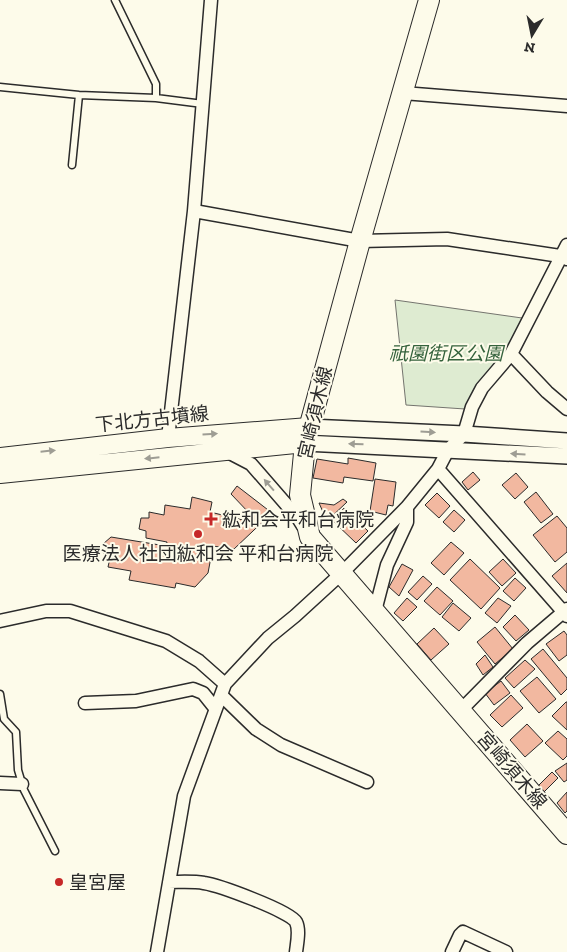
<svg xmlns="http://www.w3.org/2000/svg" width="567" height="952" viewBox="0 0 567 952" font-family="'Zilla Slab','Noto Sans JP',serif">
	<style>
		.green { fill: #deebd1; stroke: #74746e }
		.building { fill: #f2b8a0; stroke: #2b2b2b }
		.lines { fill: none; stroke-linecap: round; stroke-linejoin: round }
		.service-casing { stroke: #2b2b2b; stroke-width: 9 }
		.minor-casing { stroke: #2b2b2b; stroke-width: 15 }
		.tertiary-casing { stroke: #2b2b2b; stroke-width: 18 }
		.secondary-casing { stroke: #2b2b2b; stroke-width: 20 }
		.primary-casing { stroke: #2b2b2b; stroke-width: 22 }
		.service { stroke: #fdfbea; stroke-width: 6 }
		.minor { stroke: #fdfbea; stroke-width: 12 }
		.tertiary { stroke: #fdfbea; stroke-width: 15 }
		.secondary { stroke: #fdfbea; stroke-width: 18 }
		.primary { stroke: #fdfbea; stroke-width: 20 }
		.oneway { fill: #9e9d94 }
		.poi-dot { fill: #c62828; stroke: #fdfbea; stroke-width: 2 }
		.labels { text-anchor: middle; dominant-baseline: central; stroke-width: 4; stroke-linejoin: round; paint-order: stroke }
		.park-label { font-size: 19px; font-style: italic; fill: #34623c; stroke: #fdfbea }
		.street-label { font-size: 19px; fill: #2b2b2b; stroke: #fdfbea }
		.poi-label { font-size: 19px; fill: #2b2b2b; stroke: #fdfbea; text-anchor: start }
	</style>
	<rect width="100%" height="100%" fill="#fdfbea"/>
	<path class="green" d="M395,300l127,18 -15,32 -42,59 -59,-4z"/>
	<path class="building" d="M348,458l28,5 -3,18 -29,-4 -1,6 -30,-5 4,-19 31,5z
		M473,472l7,8 -12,10 -6,-8z
		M516,473l12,14 -13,12 -13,-14z
		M375,479l21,3 -3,24 -5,-1 -2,10 -16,-4z
		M237,486l35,27 -38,36 -29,-4 -3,9 9,3 -3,16 -13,14 -19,-4 -1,5 -46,-8 2,-9 -23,-4 2,-9 -4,-1 -4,-6 1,-7 8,-7 55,9 1,-4 -21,-4v-7l-7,-2 2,-11h8v-6l15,3 1,-10 25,4 2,-12 20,5 -2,10 37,9 4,-6 -20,-21z
		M536,492l17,22 -12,9 -17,-21z
		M437,493l13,13 -11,12 -14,-13z
		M343,499l4,3 -20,19 -8,-18 15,2z
		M344,508l24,23 -12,12 -23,-22z
		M454,510l11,10 -11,12 -11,-10z
		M557,516l10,12v24l-12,10 -22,-27z
		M451,542l13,11 -20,22 -13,-12z
		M470,559l30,29 -19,21 -31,-29z
		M503,559l13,14 -14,13 -13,-14z
		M567,563v30l-15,-17z
		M402,564l11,6 -14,26 -10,-9z
		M423,576l9,8 -15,16 -9,-8z
		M515,578l11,10 -12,13 -11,-10z
		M437,587l16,14 -13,14 -16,-14z
		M407,598l10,9 -14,14 -9,-8z
		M498,598l13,8 -14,17 -12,-10z
		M453,603l18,15 -12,13 -17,-14z
		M515,615l14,15 -13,11 -13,-14z
		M495,627l18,22 -18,15 -18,-22z
		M434,628l15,16 -18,16 -14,-16z
		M564,631l3,4v20l-8,6 -13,-17z
		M543,649l24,29v11l-6,6 -30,-36z
		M485,655l8,12 -10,8 -7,-11z
		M525,660l10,9 -21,19 -9,-10z
		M537,677l19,22 -17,14 -19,-22z
		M501,681l9,12 -16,12 -9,-12z
		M511,695l12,13 -21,19 -12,-12z
		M566,702h1v28l-15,-14z
		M527,724l16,17 -18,16 -15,-17z
		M558,731l9,8v17l-4,4 -18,-17z
		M567,763v17l-3,2 -9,-11z
		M552,772l6,6 -14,14 -6,-6z
		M567,792v19l-2,2 -8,-10z"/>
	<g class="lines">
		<g class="service-casing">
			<path id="service" d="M115,0l41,84v14
				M0,87l79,8 77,3 47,6
				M72,165l7,-70
				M0,694l4,25 12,13 2,38 6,20 31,61"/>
		</g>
		<g class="minor-casing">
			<path id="minor" d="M403,93l164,13
				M194,211l166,30 87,-2 113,17 7,3
				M511,354l36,38 20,17
				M168,438l26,-227 17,-211
				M226,451l25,13 47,54 5,8
				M438,469l129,147
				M375,611l12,-46 20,-43v-15l31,-38 10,-19 16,-16 8,-27 10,-19 29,-34 56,-109
				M0,621l46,-10h24l96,30 33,20 26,23
				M221,695l35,34 25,16 86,37
				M85,703l51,-2 57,-12 10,4 12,15
				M461,710l66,-67 40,-34
				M0,783l22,1
				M169,882c12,0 24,-1 35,1 14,2 86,28 92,39 4,8 1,21 0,30
				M157,952l27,-156 41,-112 43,-46 27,-22 47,-43 65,-66
				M452,952l8,-17 3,-3 43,20"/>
		</g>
		<g class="tertiary-casing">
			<path id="tertiary" d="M309,427l155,7 103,7
				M305,443l262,13"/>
		</g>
		<g class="secondary-casing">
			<path id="secondary" d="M0,457l168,-19 141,-11
				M0,474l305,-31"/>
		</g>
		<g class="primary-casing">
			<path id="primary" d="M429,0l-69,241 -55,202 -5,52 10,42 257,297"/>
		</g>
		<use href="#service" class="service"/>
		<use href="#minor" class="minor"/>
		<use href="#tertiary" class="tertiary"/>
		<use href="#secondary" class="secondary"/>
		<use href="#primary" class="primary"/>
	</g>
	<defs><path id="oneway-solid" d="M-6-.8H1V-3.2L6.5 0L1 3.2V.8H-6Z" transform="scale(1.25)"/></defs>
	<g class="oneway">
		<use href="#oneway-solid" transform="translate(428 432) rotate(3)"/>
		<use href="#oneway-solid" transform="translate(210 434) rotate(-4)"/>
		<use href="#oneway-solid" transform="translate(356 444) rotate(-178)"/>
		<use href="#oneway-solid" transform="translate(48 451) rotate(-6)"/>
		<use href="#oneway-solid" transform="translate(518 454) rotate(-177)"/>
		<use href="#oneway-solid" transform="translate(152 458) rotate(174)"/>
		<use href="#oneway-solid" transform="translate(269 485) rotate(-131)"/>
	</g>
	<g class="poi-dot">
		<path d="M208.5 511.5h5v5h5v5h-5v5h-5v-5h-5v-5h5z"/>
		<circle cx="198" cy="534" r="5"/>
		<circle cx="59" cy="882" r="5"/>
	</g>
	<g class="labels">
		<g class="park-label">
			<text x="446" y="353">祇園街区公園</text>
		</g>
		<g class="street-label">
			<text transform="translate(315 413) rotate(-77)">宮崎須木線</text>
			<text transform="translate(152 419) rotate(-6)">下北方古墳線</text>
			<text transform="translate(512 770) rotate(49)">宮崎須木線</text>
		</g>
		<g class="poi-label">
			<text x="222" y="519">紘和会平和台病院</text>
			<text x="198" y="553" text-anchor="middle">医療法人社団紘和会 平和台病院</text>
			<text x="69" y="882">皇宮屋</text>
		</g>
	</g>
	<g transform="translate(532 35) rotate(190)" stroke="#fdfbea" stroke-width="4" paint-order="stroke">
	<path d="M0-4L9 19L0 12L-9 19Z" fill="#2b2b2b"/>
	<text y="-8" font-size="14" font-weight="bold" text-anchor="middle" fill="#2b2b2b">N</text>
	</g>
</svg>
